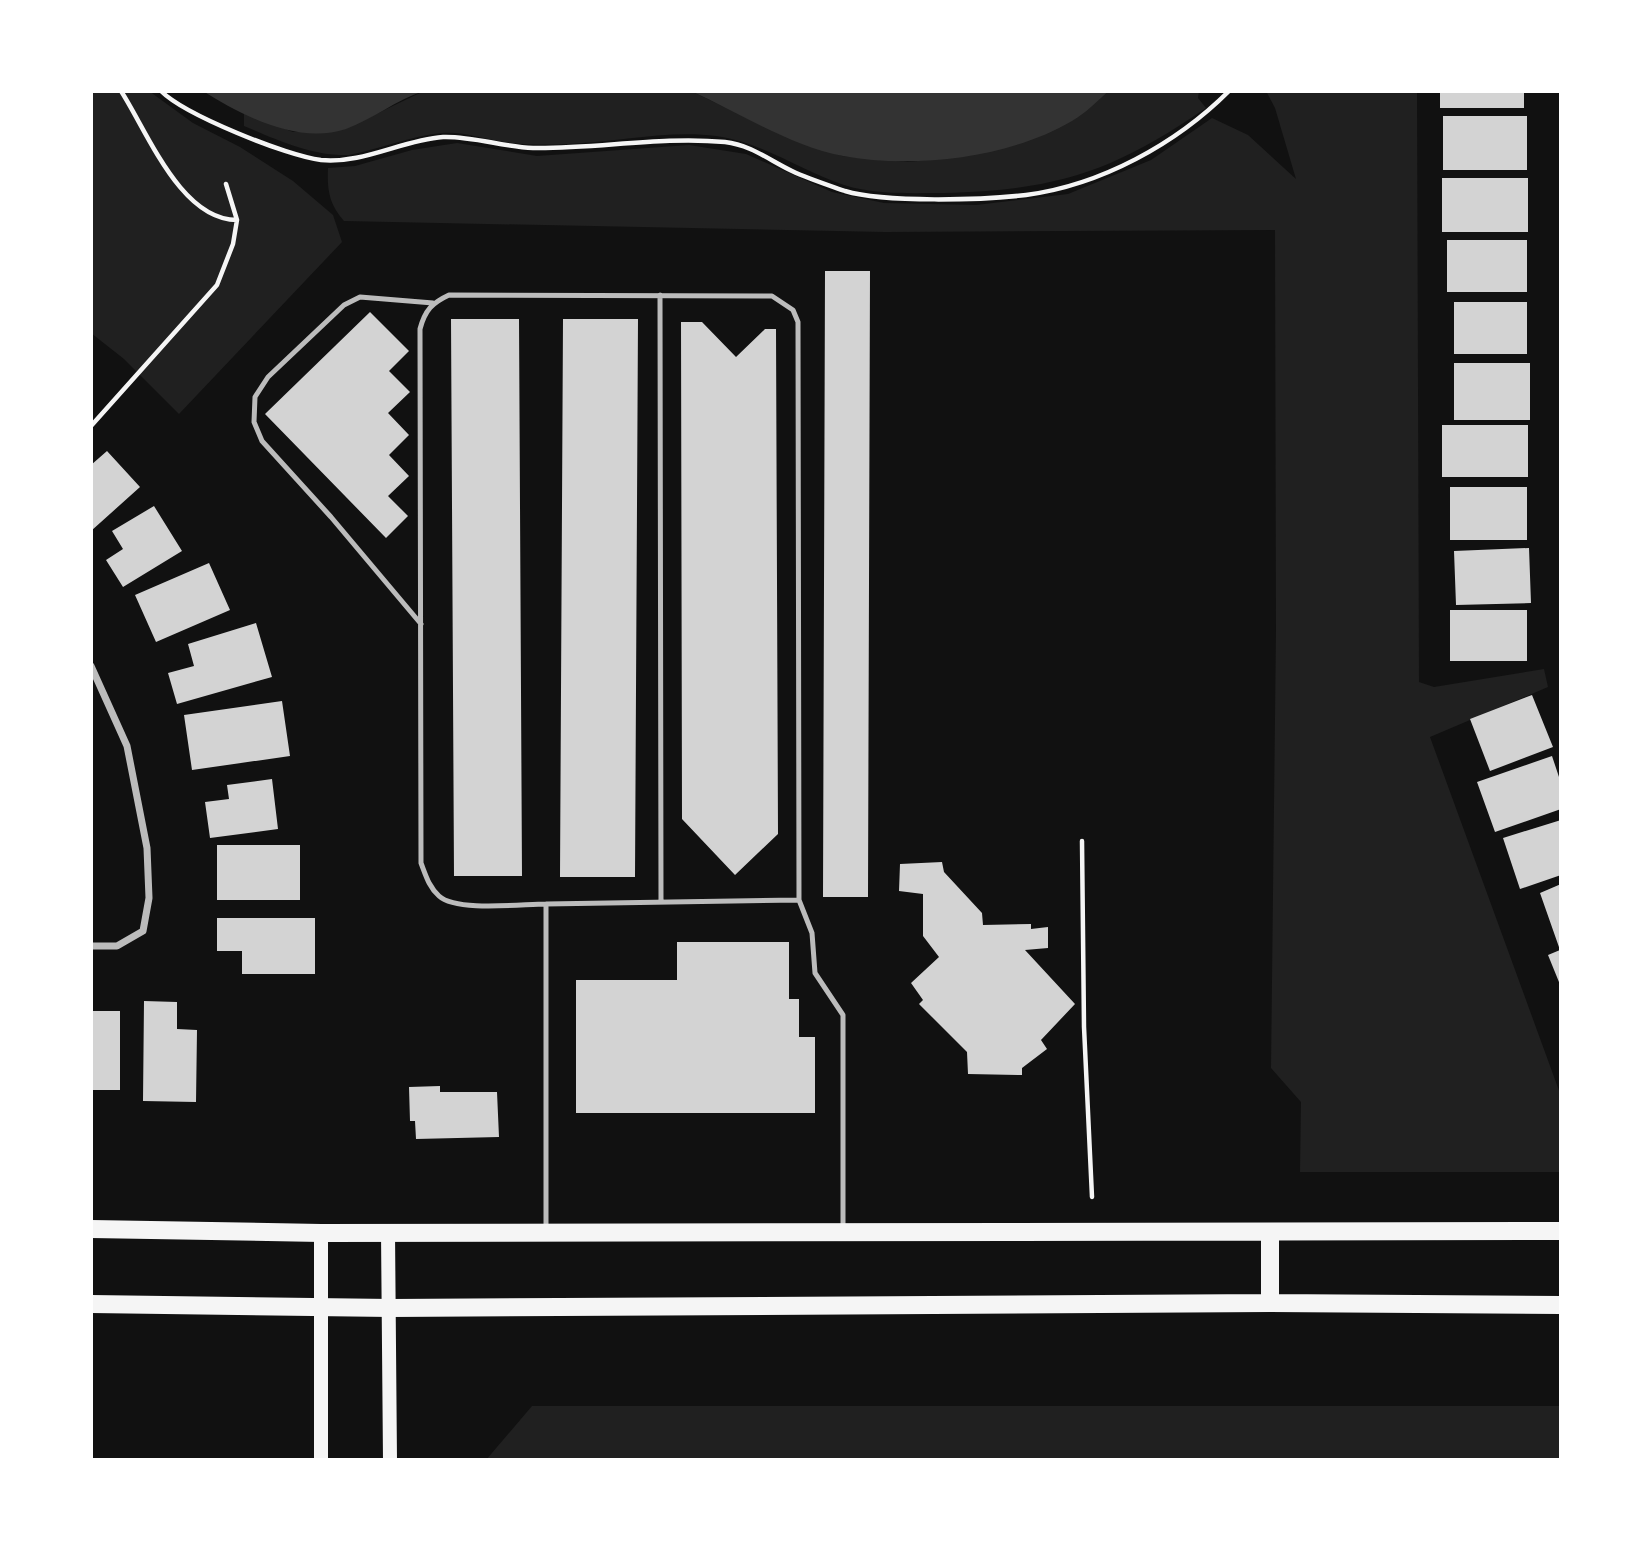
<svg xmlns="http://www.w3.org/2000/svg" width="1652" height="1551" viewBox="0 0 1652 1551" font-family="Overpass,sans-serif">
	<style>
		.green { fill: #202020 }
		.water { fill: #333 }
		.building { fill: #d3d3d3 }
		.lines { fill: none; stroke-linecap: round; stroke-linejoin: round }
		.path { stroke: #f5f5f5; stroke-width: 4.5 }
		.service { stroke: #bcbcbc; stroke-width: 5 }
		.minor { stroke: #bcbcbc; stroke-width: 7 }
		.secondary { stroke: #f5f5f5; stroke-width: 14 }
		.primary { stroke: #f5f5f5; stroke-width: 18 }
	</style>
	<rect width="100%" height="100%" fill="#111"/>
	<path class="green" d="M91,91h58l44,32 47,24 53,34 40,34 9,27 -163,172 -55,-55 -33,-26z
		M424,91h267l89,43 62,22 66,6 64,-7 76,-23 23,-11 38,-30h90l-1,7 8,10c-93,64 -149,82 -262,85 -33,0 -68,2 -100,-8 -43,-14 -82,-43 -128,-49 -48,-6 -99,6 -148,8 -21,1 -43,1 -63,-2 -21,-3 -43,-11 -63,-9 -31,3 -63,16 -93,22 -38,1 -71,-15 -105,-29v-13l49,19 54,-4z
		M1266,91h151l2,591 15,5 110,-18 4,18 -118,50 131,359v76h-261l1,-70 -30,-34 5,-438 -1,-400 -390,2 -541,-11c-15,-17 -17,-31 -16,-53l27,-2 57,-16 45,-7 80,13 152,-11 57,9 86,38 52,11 92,2 92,-11 83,-34 61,-42 36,17 48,44 -21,-71z
		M532,1406h1029v54h-1075z"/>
	<path class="water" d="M203,91h221c-28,9 -51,28 -78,38 -48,16 -103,-13 -143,-38z
		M691,91h418c-12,10 -23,22 -37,30 -63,37 -158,48 -229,35 -53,-10 -103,-43 -152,-65z"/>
	<path class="building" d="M1440,91h84v17h-84z
		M1443,116h84v54h-84z
		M1442,178h86v54h-86z
		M1447,240h80v52h-80z
		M825,271h45l-2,626h-45z
		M1454,302h73v52h-73z
		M370,312l39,39 -20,20 21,21 -22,21 21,22 -20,20 20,21 -21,20 20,20 -22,22 -121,-124z
		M451,319h68l3,557h-68z
		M563,319h75l-3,558h-75z
		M681,322h21l34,35 29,-28h11l2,505 -43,41 -53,-56z
		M1454,363h76v57h-76z
		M1442,425h86v52h-86z
		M107,451l33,36 -49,44v-66z
		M1450,487h77v53h-77z
		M154,506l28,45 -59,36 -17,-27 17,-11 -11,-18z
		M1529,548l2,55 -75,2 -2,-54z
		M209,563l21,47 -74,32 -21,-47z
		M1450,610h77v51h-77z
		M256,623l16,54 -95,27 -9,-31 26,-7 -6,-22z
		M1532,695l21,52 -63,24 -20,-52z
		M282,701l8,55 -98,14 -8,-55z
		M1552,756l9,27v26l-66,23 -18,-50z
		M272,779l6,50 -68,9 -5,-36 24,-3 -2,-14z
		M1561,820v55l-41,14 -17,-51z
		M217,845h83v55h-83z
		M942,862l2,10 38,41 1,12 48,-1v5l17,-2v21l-23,2 50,54 -34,36 6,9 -25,19v7l-54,-1 -1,-22 -48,-48 4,-4 -12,-17 28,-26 -16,-21v-42l-24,-3 1,-27z
		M1561,884v103l-13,-32 12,-5 -20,-57z
		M217,918h98v56h-73v-23h-25z
		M677,942h112v57h10v38h16v76h-239v-133h101z
		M144,1001l33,1v27l20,1 -1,72 -53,-1z
		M91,1011h29v79h-29z
		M440,1086v6h57l2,45 -83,2 -1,-18h-5l-1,-34z"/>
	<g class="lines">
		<path class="path" d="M161,91c24,24 126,65 160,69 42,4 81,-20 122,-23 30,-1 60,10 90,11 64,1 128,-12 192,-6 26,3 44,18 67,29 17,8 36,14 53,20 40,12 138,9 181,4 75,-10 150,-51 203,-104
			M226,184l11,36
			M91,426l126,-141 16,-41 4,-24c-56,0 -89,-87 -116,-129
			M1082,841l2,186 8,170"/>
		<path class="service" d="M660,295l1,607
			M421,624l-90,-107 -69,-76 -8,-19 1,-25 13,-20 76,-72 16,-8 73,6
			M546,904l253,-4
			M546,1229v-325c-24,0 -90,8 -107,-8 -10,-9 -13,-20 -18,-33l-1,-534c5,-19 12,-26 29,-34l323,1 21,14 5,12 1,578 13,33 3,40 28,42v215"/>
		<path class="minor" d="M91,666l36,80 20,102 2,50 -6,33 -26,15h-26"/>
		<path class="secondary" d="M388,1232l2,228
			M321,1233v227"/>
		<path class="primary" d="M91,1229l230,4 1240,-2
			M1270,1232v71
			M91,1304l300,4 879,-5 291,2"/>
	</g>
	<rect width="1652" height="1551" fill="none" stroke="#ffffff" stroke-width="186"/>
</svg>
